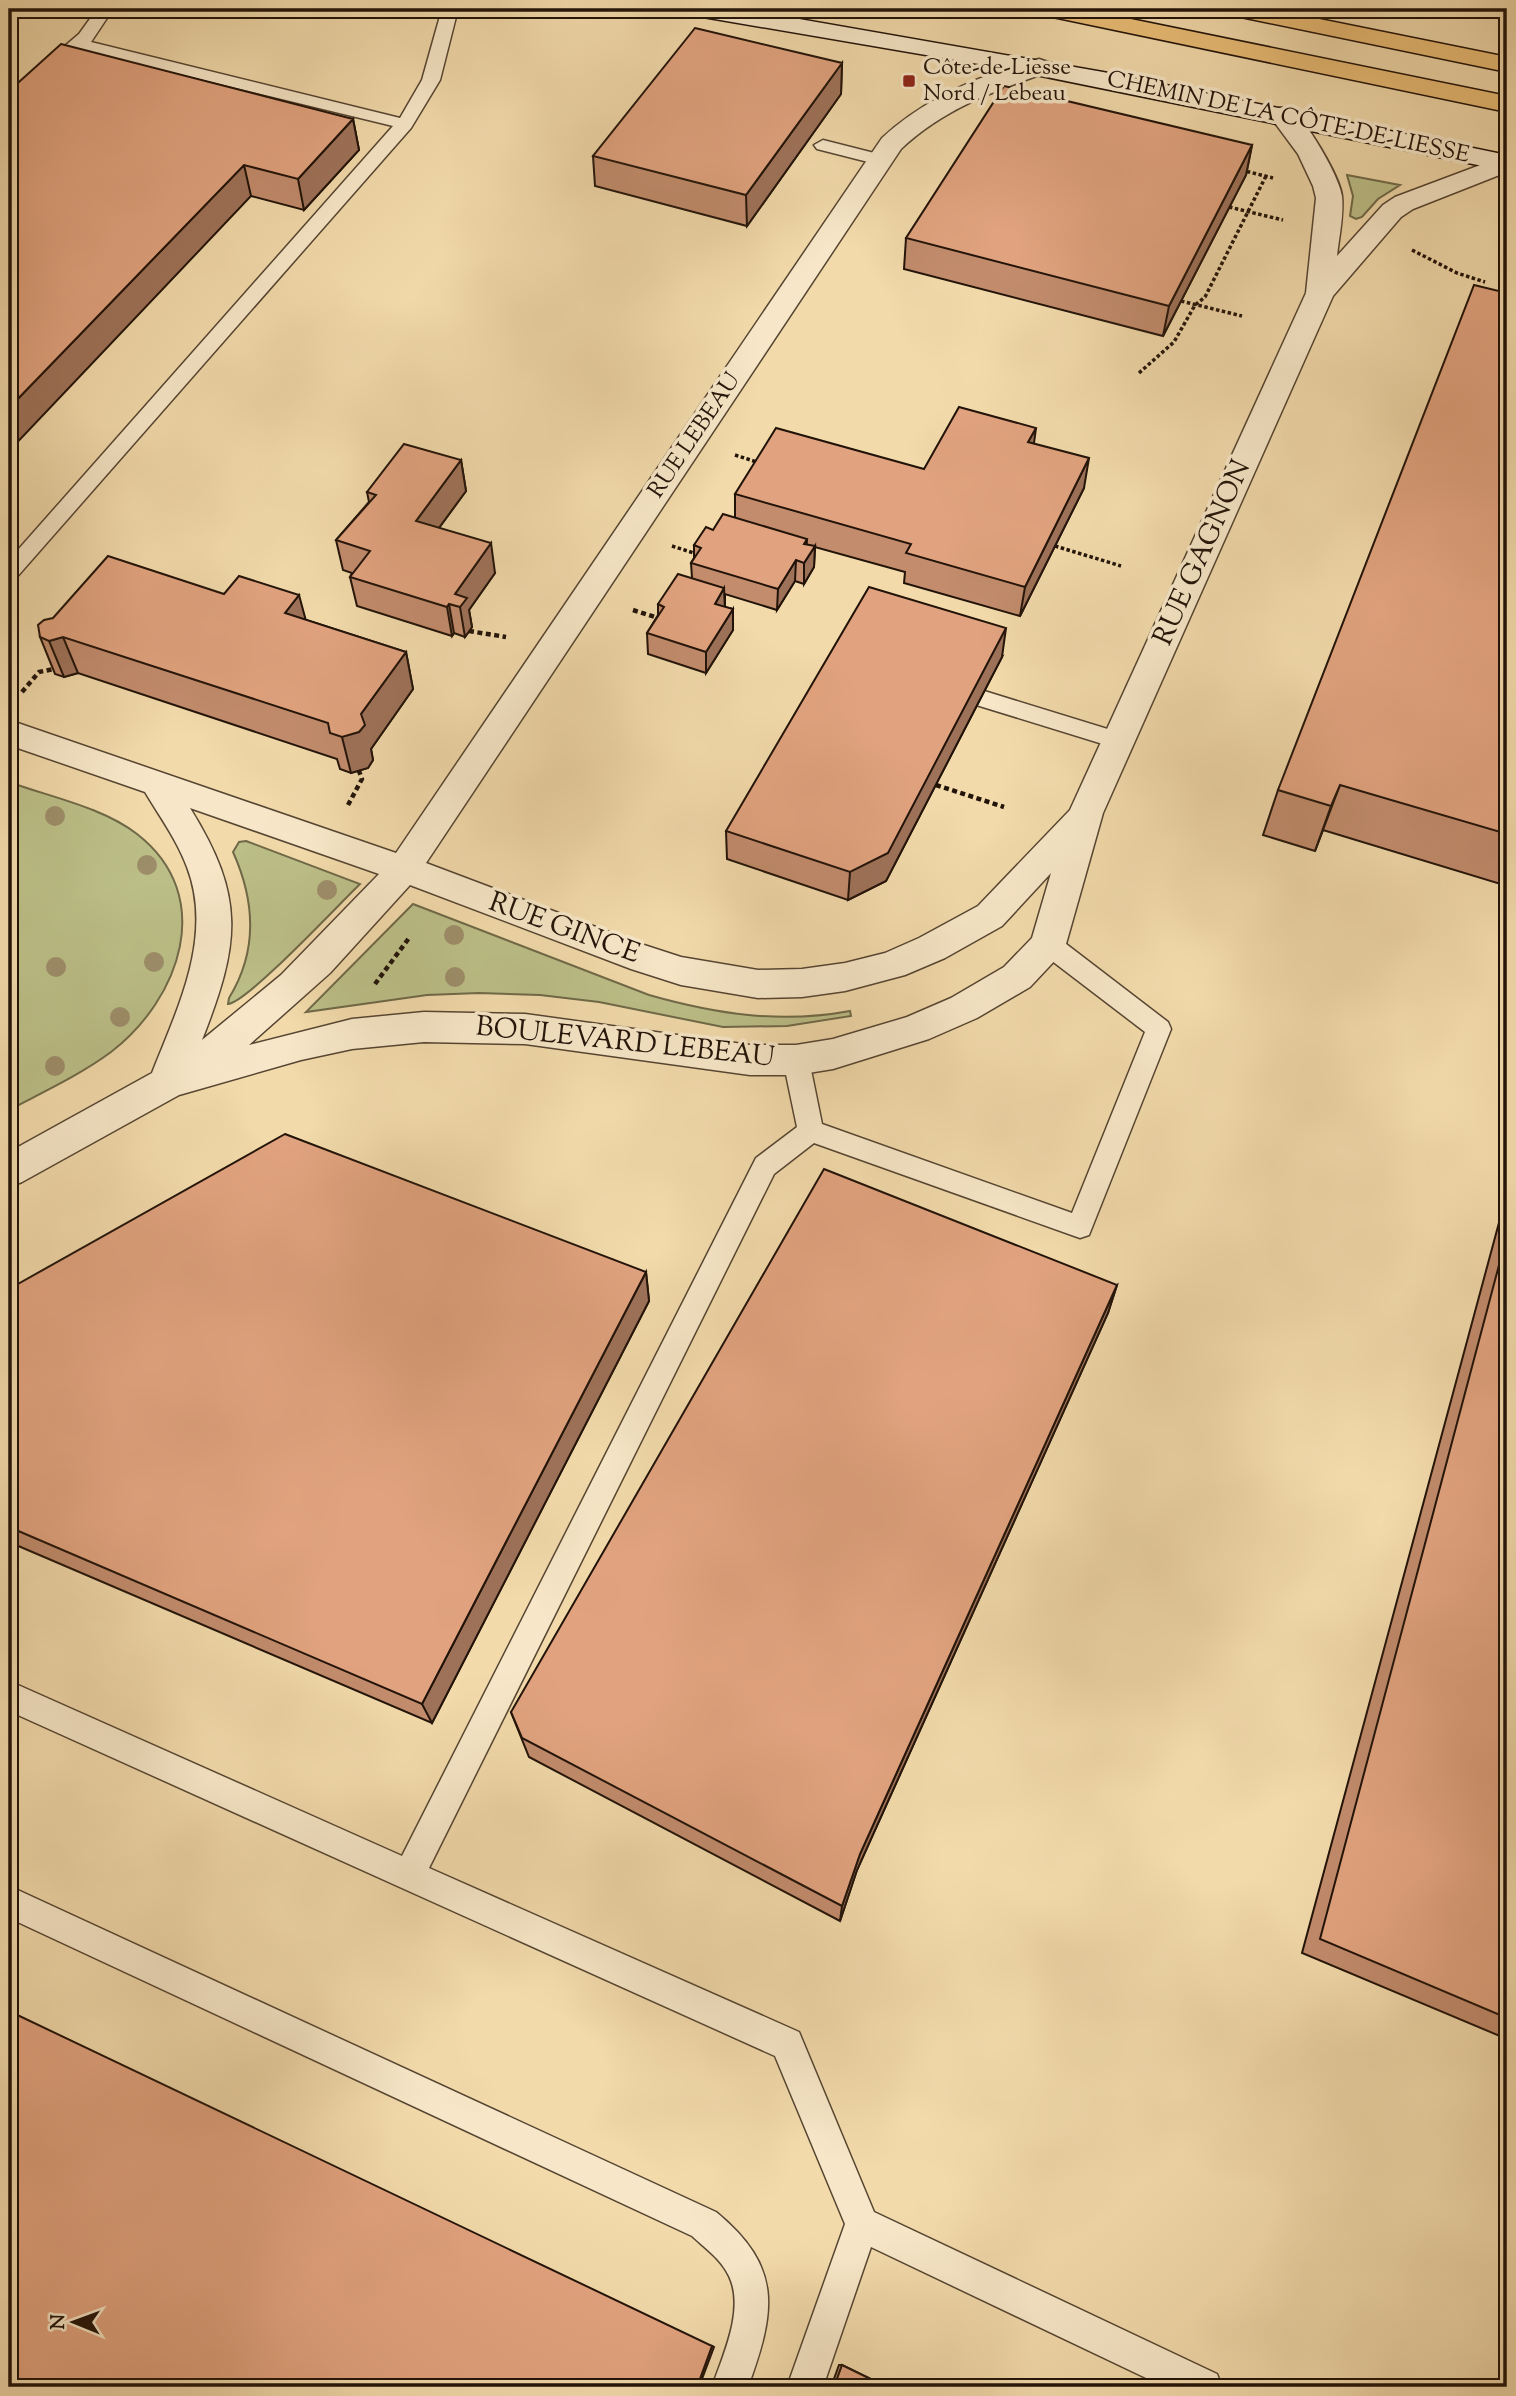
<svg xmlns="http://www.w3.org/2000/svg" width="1516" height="2396" viewBox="0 0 1516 2396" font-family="'Sorts Mill Goudy',serif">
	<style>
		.green { fill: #bcbf88; stroke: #6f6948; stroke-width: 2 }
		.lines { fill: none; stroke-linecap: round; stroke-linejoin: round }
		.service-casing { stroke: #564532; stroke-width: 3 }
		.tertiary-casing { stroke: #564532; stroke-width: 3 }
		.secondary-casing { stroke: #221309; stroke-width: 3 }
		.motorway-casing { stroke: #221309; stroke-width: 3 }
		.path-far1 { stroke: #221309; stroke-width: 3.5; stroke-dasharray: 3.5 2.5; stroke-linecap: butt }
		.path { stroke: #221309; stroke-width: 4.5; stroke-dasharray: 5 3.5; stroke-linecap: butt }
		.service { fill: #f7e7c8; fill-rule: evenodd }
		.tertiary { fill: #f7e7c8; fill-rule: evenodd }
		.secondary { fill: #f7e7c8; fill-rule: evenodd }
		.motorway { fill: #e9bd76; fill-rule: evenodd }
		.tree { fill: #9d8e6a }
		.wall { fill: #c28c6d; stroke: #221309; stroke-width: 2 }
		.shaded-wall { fill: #9e7259; stroke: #221309; stroke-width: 2 }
		.building { fill: #e1a37f; stroke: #221309; stroke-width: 2 }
		.poi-dot { fill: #8f2418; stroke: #f7e7c8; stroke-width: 2.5 }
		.labels { text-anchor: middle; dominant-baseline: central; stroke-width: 7; stroke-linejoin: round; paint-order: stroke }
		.far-poi-label { font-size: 23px; fill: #221309; stroke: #f7e7c8; text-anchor: start }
		.far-street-label { font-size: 23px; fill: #221309; stroke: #f7e7c8 }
		.street-label { font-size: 28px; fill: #221309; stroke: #f7e7c8 }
	</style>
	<rect width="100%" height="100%" fill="#f2daab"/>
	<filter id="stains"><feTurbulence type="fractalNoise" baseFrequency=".00286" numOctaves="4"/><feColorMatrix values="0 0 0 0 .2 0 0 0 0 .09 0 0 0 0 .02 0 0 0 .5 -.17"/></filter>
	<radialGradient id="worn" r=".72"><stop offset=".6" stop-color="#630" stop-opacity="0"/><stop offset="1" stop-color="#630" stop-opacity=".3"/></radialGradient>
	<path class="green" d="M1347,175l53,10 -22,14 -16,18 -6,2 -6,-3 3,-20z
		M9,782c41,15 93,25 128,52 80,62 43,165 -26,218 -31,23 -68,40 -102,58z
		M246,841l114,43c-20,19 -113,119 -132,120l1,-6c29,-47 26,-97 4,-146l6,-10z
		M413,904l236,91c67,19 131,29 201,16l1,5 -64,10 -64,1 -124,-25 -59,-7 -61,-2 -52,2 -121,17z"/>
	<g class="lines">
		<g class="service-casing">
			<path id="service" d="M97,9h16l-22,33 309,76 22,-38 20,-71h16l-18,71 -29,48 -395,450 -7,2v-20l384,-434 -312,-76 -13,6 -6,-1 -3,-4 20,-17z
				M823,140l63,16 3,4 -9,5 -63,-16 -3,-4z
				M981,690l146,45 3,6 -3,6 -8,2 -146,-45 -3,-6 3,-6z
				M1048,934l9,3 111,85 3,7 -82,206 -9,3 -266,-95 -40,31 -345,694 370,164 75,180 343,162 5,13h-57l-294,-140 -48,140h-36l58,-163 -70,-168 -766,-345v-30l393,175 354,-698 41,-31 -14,-67 4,-7 9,-3 9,3 4,7 13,64 250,89 73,-181 -106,-81 -3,-7 3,-7z
				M9,1886l707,326c68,56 59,100 32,175h-36c11,-32 33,-78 17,-111 -8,-17 -24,-28 -37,-40l-683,-318z"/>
		</g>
		<g class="tertiary-casing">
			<path id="tertiary" d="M1039,59l9,3 4,5 -4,5c-54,19 -105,37 -147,77l-475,714 215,81 40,13 77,13 44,-1 43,-6 40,-10 34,-15 59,-32 92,-96 236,-517 10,-95 -3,-12 -15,-32 -29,-39 4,-5c5,-2 10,-4 16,-1 16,7 51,69 53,87 2,19 -3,41 -5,60l46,-51 12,-8 112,-42v17l-94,37 -12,8 -68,79 -230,517 -37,131 -5,10 -31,33 -53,31 -48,21 -96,30 -37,6h-46l-225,-31 -101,-2 -72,7 -51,11 -122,35 -157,87 -13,5v-35l143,-79c25,-64 62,-136 35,-206 -10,-27 -27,-50 -42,-75l-136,-47v-25l387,133 486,-715c43,-40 100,-64 157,-79zM190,808l189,66 -98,101 -79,65c38,-97 44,-142 -12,-232zM1051,873l-19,65 -28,29 -53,31 -44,19 -74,22 -37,6h-46l-225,-31 -101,-2 -72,7 -103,26 81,-72 80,-88 221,84 50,16 77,13 44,-1 43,-6 60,-16 40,-17 57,-32z"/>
		</g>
		<g class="secondary-casing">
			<path id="secondary" d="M685,9h57l361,63 404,83v16l-505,-103 -305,-52 -9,-2z
				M1493,9h14v7l-11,-2z"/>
		</g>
		<g class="motorway-casing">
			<path id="motorway" d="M1036,9h46l425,87v16l-459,-96 -9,-2z
				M1224,9h46l237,48v15l-271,-56 -9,-2z"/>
		</g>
		<path class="path-far1" d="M1241,170l32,8
			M1229,207l54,13
			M1412,250l45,23 28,9
			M1181,301l61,15
			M1139,373l35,-31 21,-37 10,-8 61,-121
			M735,455l25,8
			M672,546l25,8
			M1055,546l66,20"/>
		<path class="path" d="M633,610l28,9
			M469,631l37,6
			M22,692l17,-20 15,-3
			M936,785l68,22
			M348,805l14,-26 -3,-8
			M375,984l34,-46"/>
		<use href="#service" class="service"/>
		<use href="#tertiary" class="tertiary"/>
		<use href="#secondary" class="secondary"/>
		<use href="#motorway" class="motorway"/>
	</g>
	<g class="tree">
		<circle cx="55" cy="816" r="10"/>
		<circle cx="147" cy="865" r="10"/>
		<circle cx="327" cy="890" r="10"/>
		<circle cx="454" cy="935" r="10"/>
		<circle cx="154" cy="962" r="10"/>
		<circle cx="56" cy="967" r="10"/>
		<circle cx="455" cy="977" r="10"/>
		<circle cx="120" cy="1017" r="10"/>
		<circle cx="55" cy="1066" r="10"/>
	</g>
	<path class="wall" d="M842,63l-1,31 -94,132 -152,-40 -2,-30z
		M9,91l344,28 6,31 -55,60 -53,-14z
		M1252,145l-6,30 -83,161 -259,-67 2,-31z
		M1507,293v593l-184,-56 -8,21 -52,-16 15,-45z
		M1034,444l50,44 -64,128 -116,-33 1,-11 -90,-25 -1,20 -10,17 -9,-3 -18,29 -52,-16v13l8,2v21l-27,43 -58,-19 -1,-21 11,-18v-11l34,-26 -1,-15 3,-5v-13l19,-15 22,-12v-24l189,-25z
		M461,460l5,31 -27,37 56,45 -26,37 3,17 -7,10 -11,-4 -2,3 -95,-30 -7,-29 2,-4 -9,-3 -7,-30 33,-38 -2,-10z
		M306,620l100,32 7,37 -42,60 2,11 -5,8 -17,5 -11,-4 -3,-10 -259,-86 -14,4 -9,-3 -15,-37z
		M1002,657l-116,224 -38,19 -121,-41 -1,-28z
		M1507,1193v846l-205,-86z
		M646,1272l3,29 -217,422 -423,-181v-253z
		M1117,1285l-9,28 -251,557 -17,51 -311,-164 -18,-45z
		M839,2365h3l45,22h-56z"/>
	<path class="shaded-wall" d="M842,63l-1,31 -94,132 -1,-31z
		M353,119l6,31 -55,60 -6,-31z
		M1252,145l-6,30 -83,161 6,-30z
		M244,165l7,31 -242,255v-43z
		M1036,428l-4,30 -4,-16z
		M1089,458l-5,30 -64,128 5,-29z
		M461,460l5,31 -44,60 -6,-30z
		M807,539l-1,21 9,-14 -1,21 -10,17v-40z
		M491,543l4,30 -26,37 3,17 -7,10 -5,-30 -5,-13z
		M796,560l-1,21 -18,29 1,-21z
		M724,588l1,21 -10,-5z
		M299,595l10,37 -24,-19z
		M449,604l5,29 -2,3 -5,-29z
		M733,609v21l-27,43v-21z
		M1006,628l-4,29 -116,224 -38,19 2,-28z
		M63,637l15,36 -14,4 -15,-36z
		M406,652l7,37 -42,60 2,11 -5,8 -17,5 -9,-36 19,-23z
		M1340,785l-17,45 -8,21 16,-45z
		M646,1272l3,29 -217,422 -10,-19z
		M1117,1285l-9,28 -251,557 -17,51 2,-15 18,-52z
		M712,2346l2,1 -15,40h-2z"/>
	<path class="building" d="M695,28l147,35 -96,132 -153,-39z
		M61,44l292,75 -55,60 -54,-14 -235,243v-317z
		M1004,86l248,59 -83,161 -263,-68z
		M1474,285l33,8v541l-167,-49 -9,21 -53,-16z
		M959,407l77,21 -8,14 61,16 -64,129 -119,-34 5,-9 -176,-50 41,-66 148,41z
		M404,444l57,16 -45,61 75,22 -36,51 12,4 -7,9 -11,-3 -2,3 -97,-30 20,-26 -34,-11 40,-45 -9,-3z
		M723,514l84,25 -3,5 11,2 -11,17 -8,-3 -18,29 -87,-26 10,-15 -7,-3 12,-18 7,3z
		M108,556l116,38 15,-18 60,19 -14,18 121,39 -45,62 4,11 -6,7 -17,5 -12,-4 -2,-10 -265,-86 -14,4 -9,-4 -2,-12 6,-5 9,-2z
		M678,574l46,14 -9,16 18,5 -27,43 -59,-19 17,-26 -6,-3z
		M869,587l137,41 -118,225 -38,19 -124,-41z
		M285,1134l361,138 -224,432 -413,-177v-238z
		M824,1169l293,116 -257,569 -18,52 -320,-168 -11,-26z
		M1507,1235v783l-187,-79z
		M9,2011l703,335 -15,41h-688z
		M842,2365l45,22h-53z"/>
	<rect class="poi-dot" x="902" y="74" width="14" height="14" rx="3.5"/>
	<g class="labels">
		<g class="far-poi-label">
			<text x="923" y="68">Côte-de-Liesse<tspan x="923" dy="26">Nord / Lebeau</tspan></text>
		</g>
		<g class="far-street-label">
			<text transform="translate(1288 118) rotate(12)">CHEMIN DE LA CÔTE-DE-LIESSE</text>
			<text transform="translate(695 436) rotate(-56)">RUE LEBEAU</text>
		</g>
		<g class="street-label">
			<text transform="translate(1203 553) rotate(-66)">RUE GAGNON</text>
			<text transform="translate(564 929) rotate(20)">RUE GINCE</text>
			<text transform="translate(625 1043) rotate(6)">BOULEVARD LEBEAU</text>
		</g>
	</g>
	<rect width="1516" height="2396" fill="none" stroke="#f2daab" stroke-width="35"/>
	<rect x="10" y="10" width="1495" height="2375" fill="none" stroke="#221309" stroke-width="3.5"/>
	<rect x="18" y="18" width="1481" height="2361" fill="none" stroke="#221309" stroke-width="2"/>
	<g transform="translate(74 2322) rotate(271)" stroke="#f7e7c8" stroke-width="5" paint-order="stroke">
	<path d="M0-5L12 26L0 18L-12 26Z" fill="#221309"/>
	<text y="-10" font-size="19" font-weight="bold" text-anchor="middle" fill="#221309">N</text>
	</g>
	<rect width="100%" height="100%" filter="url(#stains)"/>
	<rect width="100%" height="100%" fill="url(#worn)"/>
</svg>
